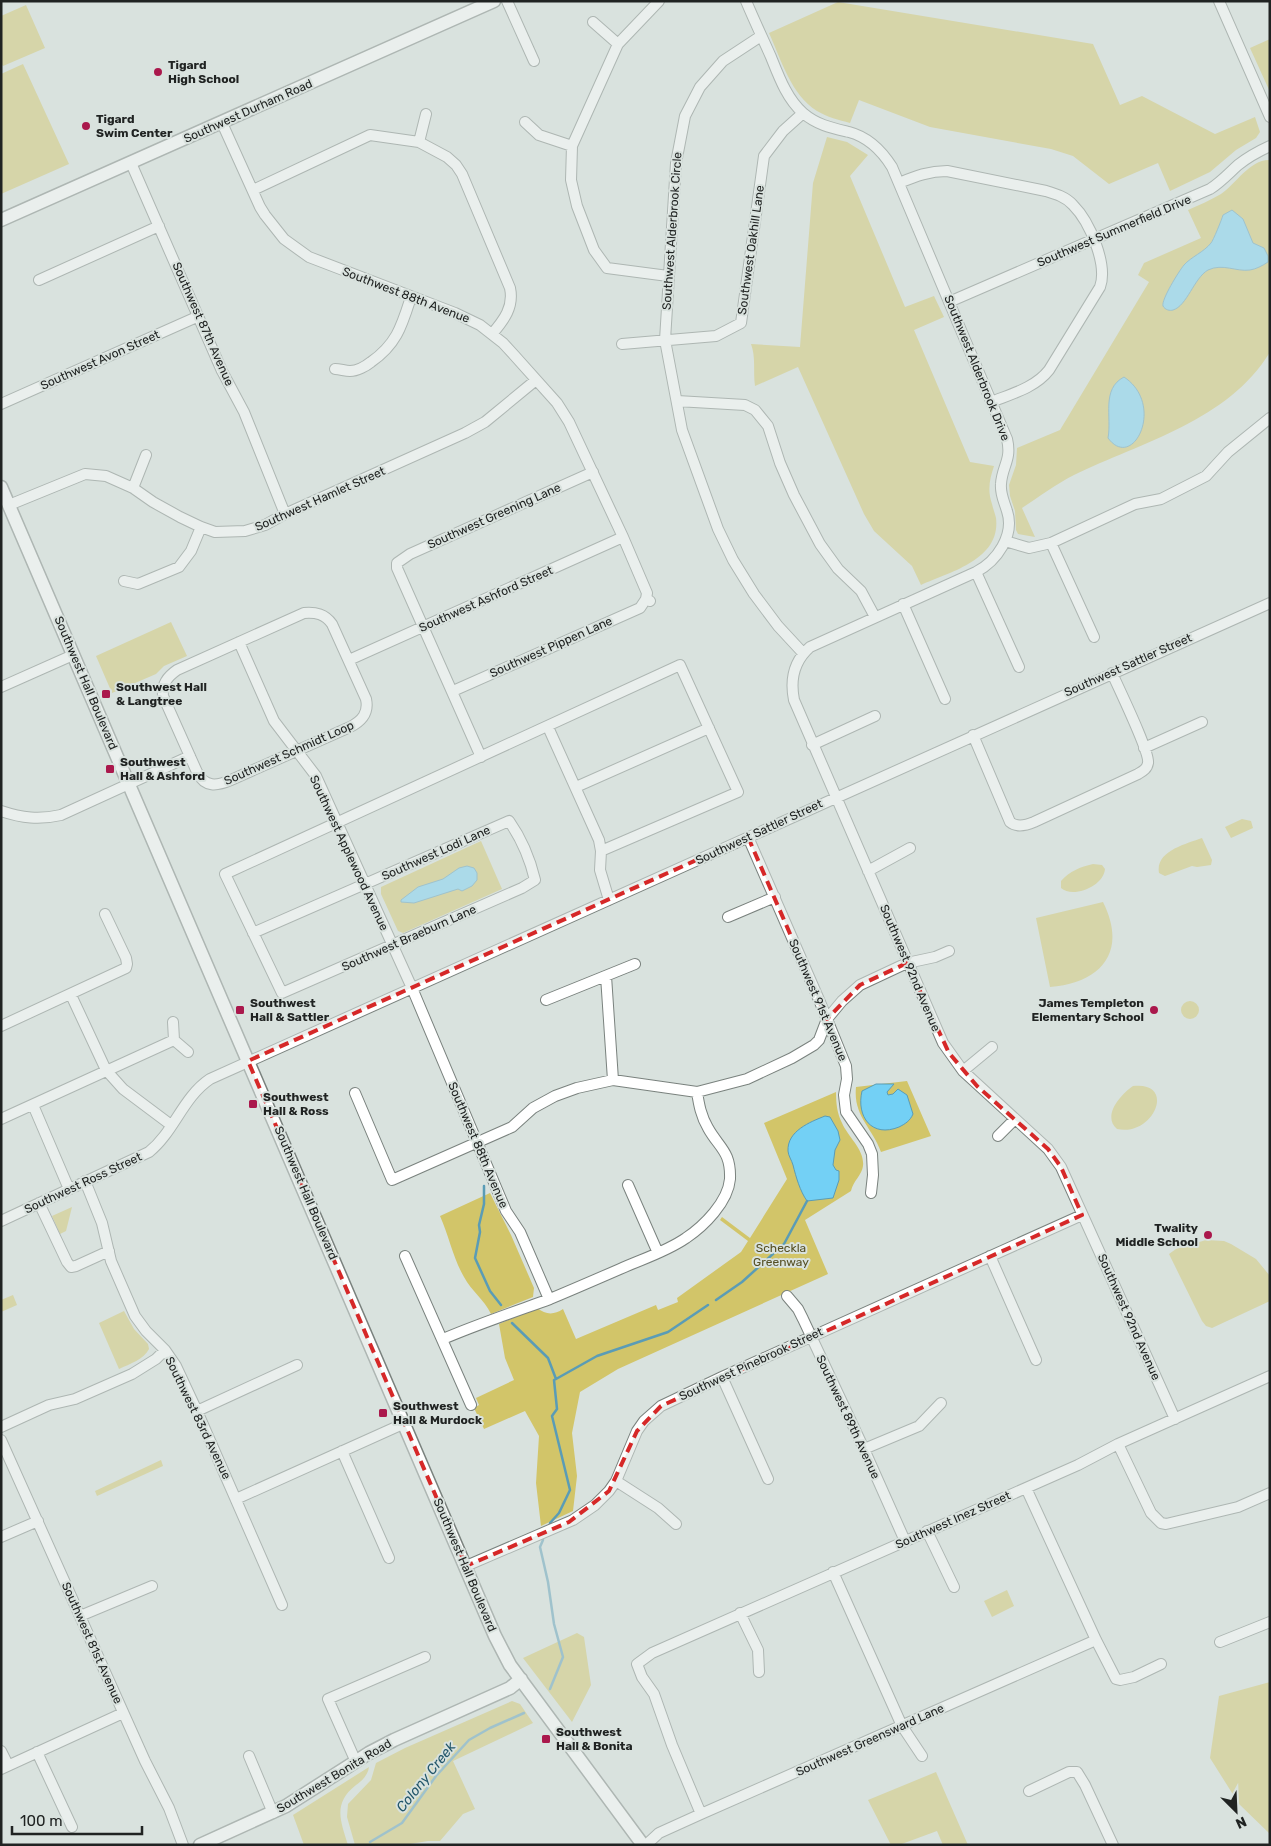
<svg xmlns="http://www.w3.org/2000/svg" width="1271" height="1846" viewBox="0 0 1271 1846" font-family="Rubik,sans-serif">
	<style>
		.green { fill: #d2c569 }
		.water { fill: #73d0f5; stroke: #5a9cb6 }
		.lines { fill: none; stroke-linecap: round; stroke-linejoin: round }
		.stream { stroke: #5a9cb6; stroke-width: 2.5 }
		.minor-casing { stroke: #7a827e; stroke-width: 12 }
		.major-casing { stroke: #7a827e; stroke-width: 15 }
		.minor { stroke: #fff; stroke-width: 10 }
		.major { stroke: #fff; stroke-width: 12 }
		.marked { fill: none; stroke: #d62828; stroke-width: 4; stroke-dasharray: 10 6; stroke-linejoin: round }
		.poi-dot { fill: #aa184c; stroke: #d9e2de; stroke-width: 2 }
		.labels { text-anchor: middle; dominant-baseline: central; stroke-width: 4; stroke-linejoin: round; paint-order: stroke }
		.poi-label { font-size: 12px; font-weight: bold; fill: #202322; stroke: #d9e2de; text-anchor: start }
		.street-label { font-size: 12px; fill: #202322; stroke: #d9e2de }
		.park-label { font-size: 12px; fill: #554f23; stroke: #d9e2de }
		.water-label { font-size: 14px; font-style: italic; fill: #22566a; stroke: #d9e2de }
	</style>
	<rect width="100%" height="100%" fill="#d9e2de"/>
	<path class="green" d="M838,2l255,42 27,61 22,-9 73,38 40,-17 5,15 -4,6 -20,12 -26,22 -40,19 -12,-28 -49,21 -36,-28 -22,-7 -121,-22 -71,-27 -9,23c-11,-3 -23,-6 -33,-12 -26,-16 -36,-52 -48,-78z
		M26,5l19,43 -42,18 -2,-3v-47z
		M1270,39v53l-20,-44z
		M23,64l46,100 -68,30v-120z
		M827,137l20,5 21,13 -18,21 55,131 29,-11 10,21 -30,13 56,132 24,4c-4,12 -7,24 -2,38 1,5 3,9 4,14 5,42 -46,54 -75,67l-9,-19 -38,-35 -10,-17 -66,-147 -43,19c-2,-15 1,-29 -4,-42l49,3 13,-164z
		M1270,160v192c-42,69 -128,90 -196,123 -18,9 -35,22 -52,33l13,29 -17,-3 -2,-4 -1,-19 -5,-15 -1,-11 7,-20 1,-17 43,-18 89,-148 -11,-7 6,-12 57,-25 -13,-28c11,-5 23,-10 33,-16 15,-10 29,-35 49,-34z
		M171,622l16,34 -23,10 -8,8 -44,19 -16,-37z
		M1242,819l9,2 2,7 -22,10 -6,-11z
		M1202,838l10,22 -1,5 -14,2 -5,-1 -27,10 -6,-3c-4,-22 27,-29 43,-35z
		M481,841l21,48 -99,44 -5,-2 -17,-37v-7z
		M1093,864l9,1 3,4c-1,17 -32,30 -44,19v-7c9,-10 19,-14 32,-17z
		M1103,902c25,50 -2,81 -53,85l-14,-69z
		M1181 1010a9 9 0 1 1 18 0a9 9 0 1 1-18 0Z
		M907,1081l24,55 -50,16c-9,-25 -28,-36 -25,-65z
		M1133,1086c44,-5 21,51 -16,43 -15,-13 3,-34 16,-43z
		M836,1092c0,11 1,21 6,31 6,14 23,27 21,43 -1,9 -10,15 -12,25l-46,29 23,54 -210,95 -38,23 -8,41 5,43 -4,35 -32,15 -5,-43 3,-47 -14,-25 -41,18 -10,-21 5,-3 -3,-7 38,-18 -9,-22 -6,-34 38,-16c9,7 17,7 26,1l13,30 80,-34 2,5 20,-8 -1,-4 64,-46 7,-11 -28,-21 2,-3 28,21 37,-59 -23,-56z
		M490,1193l21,42 23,53 -1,9 -42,17c-7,-15 -19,-22 -27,-37 -11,-19 -15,-41 -24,-61z
		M72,1207l-6,24 -6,3 -8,-18z
		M1206,1240l18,1 7,3 25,15 14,17v25l-58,27 -6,-2 -4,-5 -33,-67 7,-5z
		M13,1295l4,10 -16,7v-12z
		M124,1311l10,18 14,15 1,5c-5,10 -19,15 -30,20l-20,-46z
		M161,1460l2,6 -66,30 -2,-5z
		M1007,1590l7,16 -22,11 -8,-16z
		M577,1633l7,4 7,48 -19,37 -49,-64z
		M1270,1682v152l-31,-30 -29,-46 9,-62z
		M512,1701l8,3 13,19 -80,38 22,48 -12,5 -23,27h-12l-24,4h-49l-8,-28 1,-13 23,-24 5,-17 29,-15z
		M369,1767c-1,8 -7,14 -13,18 -23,18 -16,35 -8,60h-44l-11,-30z
		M936,1772l32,73h-25l-6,-14 -38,14h-8l-23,-45z"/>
	<path class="water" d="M1232,210l11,9 10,24 11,5 4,8v6c-6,4 -12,7 -18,8 -14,2 -27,-7 -42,0 -14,8 -21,36 -35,40 -3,1 -8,0 -10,-4 -2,-6 16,-35 21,-41 7,-8 20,-13 27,-22 2,-2 11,-24 12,-28z
		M1124,377c42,28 9,95 -16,61 4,-21 -7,-49 16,-61z
		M467,866l7,2 3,5v7l-5,6 -10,5 -4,-2 -44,14 -13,-1v-2l17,-13 25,-8 16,-11z
		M876,1084h18l-7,8 1,3 5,-1 5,-5 9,6 6,19c-3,7 -8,10 -14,13 -27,11 -43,-10 -37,-36z
		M825,1116l5,1 8,14 2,9 -5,10 -2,15 3,5 3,1v9l-6,18 -26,3c-7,-10 -11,-24 -14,-36 -1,-4 -5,-10 -5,-14 -1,-20 22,-29 37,-35z"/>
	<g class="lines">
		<path class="stream" d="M484,1186v18l-5,21 1,7 -5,26 15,33 11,14
			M716,1300l26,-18 42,-38 23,-43
			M512,1323l36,35 8,21 -2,1 3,29 -5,7 18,74 -11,23 -9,10
			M556,1379l41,-23 71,-24 40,-27
			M543,1540l-3,7 8,35 6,42 9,33 -13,32
			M370,1842l32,-19 34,-47 33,-36 21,-12 34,-15"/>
		<g class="minor-casing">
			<path id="minor" d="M507,1l27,60
				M659,1l-41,43 -46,102 -1,34 6,26 17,44 13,18 61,8
				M746,1c8,19 17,38 25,56 8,20 16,42 32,56 14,12 29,15 46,19 19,5 33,19 43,35l115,272c5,21 -5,27 -6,45 -1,10 3,17 6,27 8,24 -10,50 -31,61l-166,75c-16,14 -20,33 -16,53l149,343 20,28 85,78 13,18 114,252
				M1219,1l51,116
				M593,22l25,22
				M761,36l-38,25 -23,26 -15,29 -9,47 -11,177 17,90 36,99 15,31 21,34 24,32 25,27
				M525,122l14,13 33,11
				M222,123l38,84 5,8 19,24 25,18 146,56 25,12 23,18 11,12 43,48 12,19 54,115 24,56 -1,6 4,2
				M419,142l7,-28
				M131,163l91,208 22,41 41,102
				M899,183c17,-7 30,-12 48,-12l99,20c10,3 20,6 27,14 17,17 35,60 27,82l-51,83c-14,18 -38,24 -58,32
				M253,190l117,-55 49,7 28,15 9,8 6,9 48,114c4,19 -6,32 -18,46
				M39,280l120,-54
				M949,302l261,-113c11,-7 19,-16 28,-24 10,-8 21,-14 32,-19
				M622,344l94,-8 25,-13 23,-167 19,-25 20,-18
				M335,369c5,0 10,2 15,2 7,0 16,-5 21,-9 26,-18 31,-37 40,-65
				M677,401l68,4 10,5 13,16 12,37 14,32 26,49 18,25 23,22 14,26
				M1,404l198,-88
				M133,488l13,-33
				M9,505l76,-31 21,2 27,12 20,14 27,15 21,10 14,5 30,-1 20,-6 20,-11 180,-81 20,-11 51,-42
				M1005,541l24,7 22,-5 84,-39 26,-5 45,-23 22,-24 42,-34
				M1051,543l43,94
				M976,572l43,95
				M124,581l14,3 41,-17 12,-16 10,-24
				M903,604l42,95
				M304,613c12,-1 21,1 28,11l34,75c3,14 -4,22 -16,28l-119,53c-14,6 -26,8 -34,-8l-34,-76c-1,-12 4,-19 14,-26z
				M239,642l35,79 42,55 96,212 94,223 14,21 29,67
				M349,660l274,-123
				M1,687l72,-32
				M453,691l187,-83 6,-9
				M548,727l51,113 2,11 -1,19 9,30
				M973,735l37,87c7,6 17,3 24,0l104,-48c5,-3 9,-5 10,-11 2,-11 -30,-76 -36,-90
				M812,745l63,-29
				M1144,748l58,-26
				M481,757l-84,-189v-5l13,-9 183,-82
				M576,787l133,-59
				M1,811c21,7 38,9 60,4l129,-59
				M748,837l72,165 26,64 1,13 -3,16 2,17 22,32 4,10 1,21 -2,18
				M868,871l42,-23
				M728,917l47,-20
				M253,933l256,-112c12,17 21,38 26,59l-13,8 -240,105 -57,-119 455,-209 58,127 -137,59
				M606,976l7,104
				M71,995l35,75 17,19 48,36
				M546,1000l89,-36
				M173,1022l1,18 14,12
				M1,1026l125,-58 1,-4 -1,-6 -21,-44
				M963,1071l29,-24
				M355,1093l37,87 120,-53 21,-19 22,-12 22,-8 36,-8 84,12 50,-13 45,-21 22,-13 5,-5 8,-21 15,-18 18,-16 47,-22 28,-6 14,-6
				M33,1105l36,84
				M1,1119l173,-79
				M998,1136l16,-16
				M85,1181l17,42 9,38 24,55 11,15 19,19 11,16 21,45 85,194
				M628,1185l30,68
				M39,1203l28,59 4,5 5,-1 33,-15
				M1,1221l148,-69c25,-20 34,-55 61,-73l1060,-476
				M405,1256l66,149
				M990,1256l46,104
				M787,1296l11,13 5,10 61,130 41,92
				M443,1339c35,-15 71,-27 107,-40 24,-10 47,-20 70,-30 22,-10 46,-17 66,-31 18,-12 42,-36 44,-59 1,-28 -11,-31 -22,-51 -7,-12 -9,-23 -11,-36
				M722,1377l46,102
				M197,1411l100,-46
				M1,1427l48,-22 26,-6 57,-25 24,-15 9,-9
				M1,1440l144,321 24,47 14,37
				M1118,1444l33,69 10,10 5,1 72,-17 32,-14
				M864,1449l55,-23 22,-23
				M342,1451l47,107
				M616,1481l42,27 18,16
				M1026,1488l70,152 20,39 4,1 14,-3 27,-13
				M236,1499l169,-76
				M927,1531l27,56
				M1,1537l37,-16
				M466,1566l107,-46 22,-15 14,-14 7,-10 21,-50 7,-10 17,-15 61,-29 360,-162
				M833,1572l69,154 20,30
				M740,1613l18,37 1,22
				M80,1616l72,-30
				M1220,1642l50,-20
				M1,1751l7,14
				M37,1752l35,75
				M249,1756l24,57
				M356,1762l-28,-63 97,-42
				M1,1769l122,-56
				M1029,1791l40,-19h8l8,13 28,60
				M701,1814l-29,-69 -18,-51 -12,-17 -5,-13 15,-11 426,-188 40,-21 152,-68
				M646,1845l13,-12 42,-19 395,-174"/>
		</g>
		<g class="major-casing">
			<path id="major" d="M1,220l493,-219
				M1,487l494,1149 15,29 133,180
				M200,1845l86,-39 83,-53 25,-13 116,-52 11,-9"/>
		</g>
		<use href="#minor" class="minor"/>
		<use href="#major" class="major"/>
	</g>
	<path d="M0 0H1271V1846H0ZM748,837l79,182 33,-34 47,-22 42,90 28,33 71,63 13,18 21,48 -421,191 -24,25 -28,60 -40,31 -103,44 -218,-505z" fill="#d9e2de" fill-opacity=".55" fill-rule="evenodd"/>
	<path class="marked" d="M748,837l79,182 33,-34 47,-22 42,90 28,33 71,63 13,18 21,48 -421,191 -24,25 -28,60 -40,31 -103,44 -218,-505z"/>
	<g class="poi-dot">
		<circle cx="158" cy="72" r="5"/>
		<circle cx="86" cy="126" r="5"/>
		<rect x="101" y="689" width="10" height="10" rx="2.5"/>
		<rect x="105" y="764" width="10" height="10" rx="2.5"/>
		<rect x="235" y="1005" width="10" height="10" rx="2.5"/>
		<circle cx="1154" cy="1010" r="5"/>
		<rect x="248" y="1099" width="10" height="10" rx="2.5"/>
		<circle cx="1208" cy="1235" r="5"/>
		<rect x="378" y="1408" width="10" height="10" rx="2.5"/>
		<rect x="541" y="1734" width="10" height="10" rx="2.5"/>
	</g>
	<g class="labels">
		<g class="poi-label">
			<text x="168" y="65">Tigard<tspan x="168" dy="14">High School</tspan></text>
			<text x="96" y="119">Tigard<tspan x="96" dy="14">Swim Center</tspan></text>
			<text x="116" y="687">Southwest Hall<tspan x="116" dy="14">&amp; Langtree</tspan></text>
			<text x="120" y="762">Southwest<tspan x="120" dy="14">Hall &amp; Ashford</tspan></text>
			<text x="250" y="1003">Southwest<tspan x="250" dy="14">Hall &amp; Sattler</tspan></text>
			<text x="1144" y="1003" text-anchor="end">James Templeton<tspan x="1144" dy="14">Elementary School</tspan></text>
			<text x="263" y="1097">Southwest<tspan x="263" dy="14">Hall &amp; Ross</tspan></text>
			<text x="1198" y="1228" text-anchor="end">Twality<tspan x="1198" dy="14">Middle School</tspan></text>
			<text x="393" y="1406">Southwest<tspan x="393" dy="14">Hall &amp; Murdock</tspan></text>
			<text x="556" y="1732">Southwest<tspan x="556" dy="14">Hall &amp; Bonita</tspan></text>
		</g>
		<g class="street-label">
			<text transform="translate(248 111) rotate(-24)">Southwest Durham Road</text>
			<text transform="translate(672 231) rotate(-86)">Southwest Alderbrook Circle</text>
			<text transform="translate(1114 231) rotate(-23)">Southwest Summerfield Drive</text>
			<text transform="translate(751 250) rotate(-82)">Southwest Oakhill Lane</text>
			<text transform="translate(406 295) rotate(21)">Southwest 88th Avenue</text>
			<text transform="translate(203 324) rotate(66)">Southwest 87th Avenue</text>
			<text transform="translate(100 360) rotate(-24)">Southwest Avon Street</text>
			<text transform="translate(977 368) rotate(68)">Southwest Alderbrook Drive</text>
			<text transform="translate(320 499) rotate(-24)">Southwest Hamlet Street</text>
			<text transform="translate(494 516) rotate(-24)">Southwest Greening Lane</text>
			<text transform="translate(486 599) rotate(-24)">Southwest Ashford Street</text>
			<text transform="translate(551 647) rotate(-24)">Southwest Pippen Lane</text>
			<text transform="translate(1128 665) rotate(-24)">Southwest Sattler Street</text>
			<text transform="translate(86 683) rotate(67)">Southwest Hall Boulevard</text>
			<text transform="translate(289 753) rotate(-24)">Southwest Schmidt Loop</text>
			<text transform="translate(759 832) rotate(-25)">Southwest Sattler Street</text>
			<text transform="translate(349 853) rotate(65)">Southwest Applewood Avenue</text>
			<text transform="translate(436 853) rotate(-24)">Southwest Lodi Lane</text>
			<text transform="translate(409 938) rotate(-24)">Southwest Braeburn Lane</text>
			<text transform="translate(910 968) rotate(67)">Southwest 92nd Avenue</text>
			<text transform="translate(818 1000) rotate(67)">Southwest 91st Avenue</text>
			<text transform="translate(478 1145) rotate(67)">Southwest 88th Avenue</text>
			<text transform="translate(83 1183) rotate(-25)">Southwest Ross Street</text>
			<text transform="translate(306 1193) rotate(67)">Southwest Hall Boulevard</text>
			<text transform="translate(1129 1317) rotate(66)">Southwest 92nd Avenue</text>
			<text transform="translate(751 1364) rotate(-25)">Southwest Pinebrook Street</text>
			<text transform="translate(848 1417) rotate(65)">Southwest 89th Avenue</text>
			<text transform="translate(198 1418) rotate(64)">Southwest 83rd Avenue</text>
			<text transform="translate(953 1520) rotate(-24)">Southwest Inez Street</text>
			<text transform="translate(465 1565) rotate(67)">Southwest Hall Boulevard</text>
			<text transform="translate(92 1643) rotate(66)">Southwest 81st Avenue</text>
			<text transform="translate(870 1740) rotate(-24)">Southwest Greensward Lane</text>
			<text transform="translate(334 1776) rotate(-31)">Southwest Bonita Road</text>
		</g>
		<g class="park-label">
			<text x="781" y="1248">Scheckla<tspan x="781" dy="14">Greenway</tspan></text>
		</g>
		<g class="water-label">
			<text transform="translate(426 1777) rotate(-51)">Colony Creek</text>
		</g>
	</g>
	<rect width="1271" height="1846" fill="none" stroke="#202322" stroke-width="5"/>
	<g transform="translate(1236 1811) rotate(156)" stroke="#d9e2de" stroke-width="4" paint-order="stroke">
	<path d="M0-4L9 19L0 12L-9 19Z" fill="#202322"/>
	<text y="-8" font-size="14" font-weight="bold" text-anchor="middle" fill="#202322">N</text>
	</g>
	<path d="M12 1826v8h130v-8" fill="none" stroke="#202322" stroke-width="2.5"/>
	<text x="20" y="1826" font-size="15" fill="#202322" stroke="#d9e2de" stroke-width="4" paint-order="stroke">100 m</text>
</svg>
